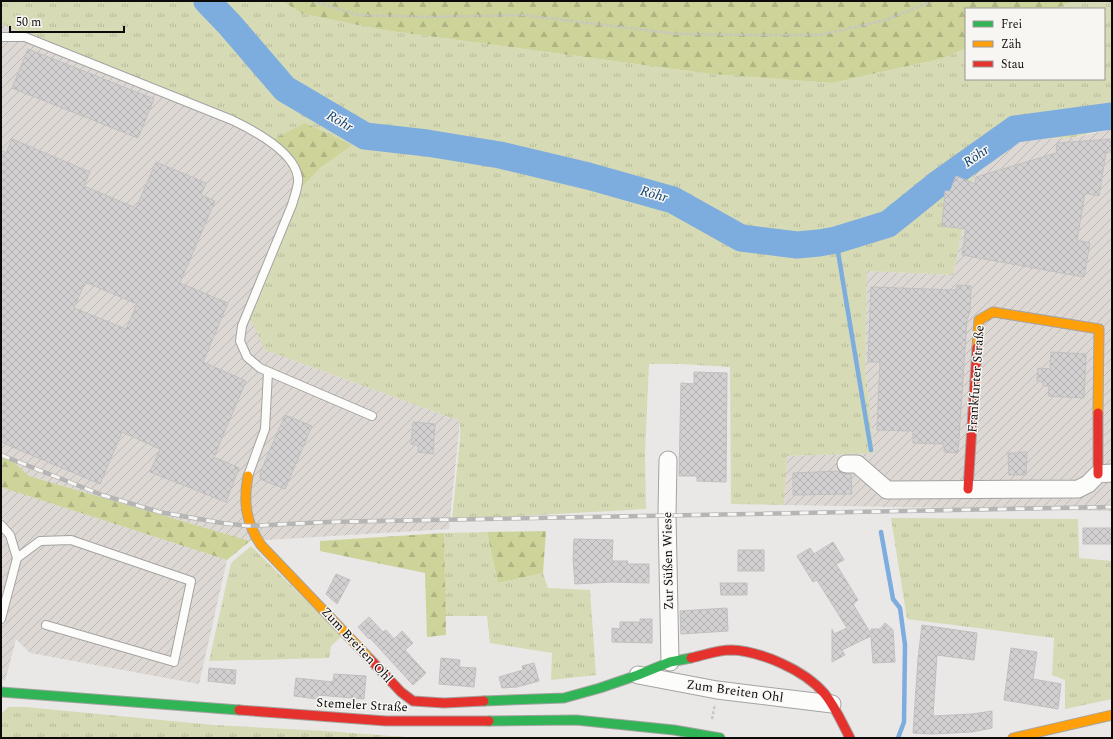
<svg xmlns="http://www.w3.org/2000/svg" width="1113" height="739" viewBox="0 0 1113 739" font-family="Spectral,serif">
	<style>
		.industrial { fill: url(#industrial-furrows) }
		.grass { fill: url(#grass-tufts); fill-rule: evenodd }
		.forest { fill: url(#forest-firs) }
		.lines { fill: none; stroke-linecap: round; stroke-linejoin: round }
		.stream { stroke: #7dacde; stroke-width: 4.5 }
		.river { stroke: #7dacde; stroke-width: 27 }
		.building { fill: url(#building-cross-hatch); stroke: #c1c0c0; fill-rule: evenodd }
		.lane-casing { stroke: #a4a3a1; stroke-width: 10 }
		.street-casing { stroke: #a4a3a1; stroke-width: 19 }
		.fast-casing { stroke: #a4a3a1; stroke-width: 11 }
		.slow-casing { stroke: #a4a3a1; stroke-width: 11 }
		.jam-casing { stroke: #a4a3a1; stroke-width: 11 }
		.path { stroke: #c6c6c5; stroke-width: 2.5; stroke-dasharray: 3 2; stroke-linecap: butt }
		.lane { stroke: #fcfcfb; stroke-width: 8 }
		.street { stroke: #fcfcfb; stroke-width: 17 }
		.fast { stroke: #30b455; stroke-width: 9 }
		.slow { stroke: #ff9f0a; stroke-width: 9 }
		.jam { stroke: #e5322d; stroke-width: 9 }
		.rail-casing { stroke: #b6b5b5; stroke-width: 4.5 }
		.rail { stroke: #f8f6f3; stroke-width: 3; stroke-dasharray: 9; stroke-linecap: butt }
		.labels { text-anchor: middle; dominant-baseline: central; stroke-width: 3; stroke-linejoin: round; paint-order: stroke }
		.street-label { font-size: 13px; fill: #0c0b0a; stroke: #f8f6f3 }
		.water-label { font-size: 14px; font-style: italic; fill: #0f4170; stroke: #f8f6f3 }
	</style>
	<defs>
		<pattern id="industrial-furrows" width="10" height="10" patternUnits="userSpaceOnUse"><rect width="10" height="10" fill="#ddd8d3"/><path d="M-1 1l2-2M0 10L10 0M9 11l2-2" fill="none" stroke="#bcb8b4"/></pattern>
		<pattern id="grass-tufts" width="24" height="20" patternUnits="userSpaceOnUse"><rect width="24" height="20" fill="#d6dab5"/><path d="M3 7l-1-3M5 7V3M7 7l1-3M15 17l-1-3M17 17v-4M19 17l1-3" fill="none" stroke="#b6ba9a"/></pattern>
		<pattern id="forest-firs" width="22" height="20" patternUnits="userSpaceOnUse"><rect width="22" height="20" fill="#cdd399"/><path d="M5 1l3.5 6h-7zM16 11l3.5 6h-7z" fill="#afb482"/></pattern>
		<pattern id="building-cross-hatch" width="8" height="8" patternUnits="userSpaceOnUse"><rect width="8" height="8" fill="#d2d0d0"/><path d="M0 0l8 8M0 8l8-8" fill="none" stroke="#b3b1b1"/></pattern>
	</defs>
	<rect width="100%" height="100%" fill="#eae8e6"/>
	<path class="industrial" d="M1,24l273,115 25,51 -34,160 195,71 -11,108 -199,12 -221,-65 -15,-14 -13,-5z
		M1112,129v382l-328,-6 3,-49 87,-3 -9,-88 2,-94 86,4 21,-103 47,-33 51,-1z
		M1,487l226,73 -28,124 -169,-31 -14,-14 -11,42 -4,-1z"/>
	<path class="grass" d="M1,1h281l21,13 80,16 328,44 121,9 112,-25 22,-10v31h138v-70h-49l18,-8h39v126l-40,11 -51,1 -47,33 -21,103 -86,-4 -2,94 9,88 -87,3 -3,49 -53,-1 -1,-137 -49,-3h-32l-4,89 1,56 -194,11 8,-82v-17l-195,-71 -19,-40 53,-120 -25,-51 -273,-115zM305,123l46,22 -31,23 -20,21z
		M891,518l187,1 1,39 33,3v138l-47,10v-29l-13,-5 2,-37 -147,-19z
		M487,532l11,51 45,-10 5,15 42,2 6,85 -45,5 1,-27 -62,-10 -3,-27h-42l-1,-83z
		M251,546l91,90 -11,10 -2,12 -120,3 22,-98z
		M8,707h17l189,18 111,6 94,7h-418v-24z"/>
	<path class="forest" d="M282,1h791l-18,8h-89v39l-22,10 -112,25 -121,-9 -328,-44 -80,-16z
		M305,123l47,22 -32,23 -20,21 -26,-50z
		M1,457l13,5 15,14 221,65 -23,19 -214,-69 -12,-4z
		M546,531l-3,42 -45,10 -11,-51z
		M444,533l2,102 -19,2 -2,-64 -105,-22v-10z"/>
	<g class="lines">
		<path class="stream" d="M836,240l35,210
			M881,532l12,67 7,9 5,37 -1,77 -6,16"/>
		<path class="river" d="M207,1l23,24 55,64 80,47 62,7 73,12 88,21 85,24 68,38 56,7 22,-2 17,-3 52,-16 51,-41 76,-54 97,-13"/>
	</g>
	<path class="building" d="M28,49l126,50 -16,39 -126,-50z
		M12,139l78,33 -6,14 52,22 20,-46 50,21 -5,12 14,6 -35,82 48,20 -25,59 43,19 -32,76 25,11 -13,34 -76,-30 10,-23 -38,-17 -22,52 -99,-42v-292l5,3zM85,282l52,22 -11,25 -52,-21z
		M1112,139v13h-6l-7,44 -14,-3 -8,47 13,3 -6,34 -122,-22 4,-26 -24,-3 3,-35h5l6,-15 19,8 1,-7 80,-24 1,-10z
		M957,285l14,1 -1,26 -3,7 -9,134 -14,-1v-8l-31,-1v-12l-36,-1 3,-68h-12l3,-75 85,3z
		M1051,352l35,2 -2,44 -36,-2 1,-10h-6v-4l-6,-1 1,-13 12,1z
		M694,372l33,1 -1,109 -29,-1v-5h-18l2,-93 13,1z
		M285,415l27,11 -27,63 -25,-10v-6z
		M413,422l22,2 -2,30 -15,-2v-7l-7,-1z
		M1018,452h9l-1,23h-17l-1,-22h9z
		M840,471l6,3h5l1,20 -59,1v-22z
		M1083,528h29v16h-29z
		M574,539l39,1 -1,21h16l-1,3h22v19l-38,-1 -36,2 -2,-25z
		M833,542l11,18 -8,4 22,36 -5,4 18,30v-5h9l5,-6 8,7 2,32 -22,1 -2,-27 -29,14 3,5 -13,7v-33l2,5 13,-6 -30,-48 -4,2 -16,-26 13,-8 4,6z
		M738,550h26v21h-26z
		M336,574l14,6 -13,24 -11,-10z
		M720,583h27v12h-26z
		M727,608l1,23 -47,3 -1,-23z
		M369,617l14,15 3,-2 8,9 8,-8 11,12 -8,7 21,23 -13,12 -43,-47 -1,1 -11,-12z
		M640,619h12v24l-40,-1v-14l8,1v-7h20z
		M922,625l55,8 -3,27 -37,-5 -4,61 39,-2 20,-3v17l-20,4 -40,2 -19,-1 5,-74z
		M1011,648l26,4 -4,27 28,5 -3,25 -54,-9z
		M441,658l19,2 -1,7 17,1 -2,19 -35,-3z
		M534,663l5,18 -22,6 -15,1 -3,-11 24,-7 -1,-4z
		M209,668l27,2 -1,14 -27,-3z
		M334,674l32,2 -2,23 -46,-4 -1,4 -23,-3 2,-18 37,4z"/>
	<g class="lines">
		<g class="lane-casing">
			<path id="lane" d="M1,37h24l207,83c21,10 63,32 66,58 1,8 -4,19 -6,27l-50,121 -2,15 7,16 13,11 112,48
				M248,476l17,-47 3,-57
				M1,525l9,10 7,23 -16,61
				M17,558l23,-17 31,-1 120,41 -17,81 -128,-37"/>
		</g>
		<g class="street-casing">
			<path id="street" d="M668,460l-1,55 3,147
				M846,464h11l30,26 191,-1 10,-5 10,-10 14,-1
				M638,675l79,15 115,14"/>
		</g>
		<g class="fast-casing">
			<path id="fast" d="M1,692l238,18
				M484,701l80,-3 36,-10 38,-13 32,-13 21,-4
				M489,721l87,-1 98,10 46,8"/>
		</g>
		<g class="slow-casing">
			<path id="slow" d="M977,348l2,-28 14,-8 106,17 -1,84
				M248,476c-5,26 -2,47 13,69l109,114
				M1013,738l99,-23"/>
		</g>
		<g class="jam-casing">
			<path id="jam" d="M1098,474v-61
				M968,489l9,-141
				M691,658c13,-3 27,-8 40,-8 30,1 73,20 93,43 11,13 18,30 26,45
				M370,659l31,33 12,9 31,2 40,-2
				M239,710l147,11h103"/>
		</g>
		<path class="path" d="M313,1l45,14 70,2 95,-2 155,19 78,1h64l66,-15 47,-19
			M712,719l3,-15"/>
		<use href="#lane" class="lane"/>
		<use href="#street" class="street"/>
		<use href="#fast" class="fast"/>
		<use href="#slow" class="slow"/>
		<use href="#jam" class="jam"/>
		<g class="rail-casing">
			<path id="rail" d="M1,455l101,40 57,17 63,11 26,3 79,-4 785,-15"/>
		</g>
		<use href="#rail" class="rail"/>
	</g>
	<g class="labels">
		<g class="street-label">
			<text transform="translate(976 379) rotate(-86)">Frankfurter Straße</text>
			<text transform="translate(668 561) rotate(-91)">Zur Süßen Wiese</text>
			<text transform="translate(357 645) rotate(47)">Zum Breiten Ohl</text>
			<text transform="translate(735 691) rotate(8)">Zum Breiten Ohl</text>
			<text transform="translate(362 705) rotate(3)">Stemeler Straße</text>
		</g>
		<g class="water-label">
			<text transform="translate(340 121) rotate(30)">Röhr</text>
			<text transform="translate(976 156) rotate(-35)">Röhr</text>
			<text transform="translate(654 194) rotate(16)">Röhr</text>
		</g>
	</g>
	<rect width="1113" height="739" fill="none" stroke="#0c0b0a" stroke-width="4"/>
	<rect x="965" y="8" width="140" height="72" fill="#f8f6f3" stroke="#9a9896"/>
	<rect x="973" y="21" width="20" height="6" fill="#30b455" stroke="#9a9896"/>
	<text x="1001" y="28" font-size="12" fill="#0c0b0a">Frei</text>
	<rect x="973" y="41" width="20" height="6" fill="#ff9f0a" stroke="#9a9896"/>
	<text x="1001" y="48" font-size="12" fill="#0c0b0a">Zäh</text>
	<rect x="973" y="61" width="20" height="6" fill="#e5322d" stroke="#9a9896"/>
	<text x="1001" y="68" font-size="12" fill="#0c0b0a">Stau</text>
	<path d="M10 26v6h114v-6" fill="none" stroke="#0c0b0a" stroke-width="2"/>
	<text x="16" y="26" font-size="12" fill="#0c0b0a" stroke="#f8f6f3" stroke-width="3" paint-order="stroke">50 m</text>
</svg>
